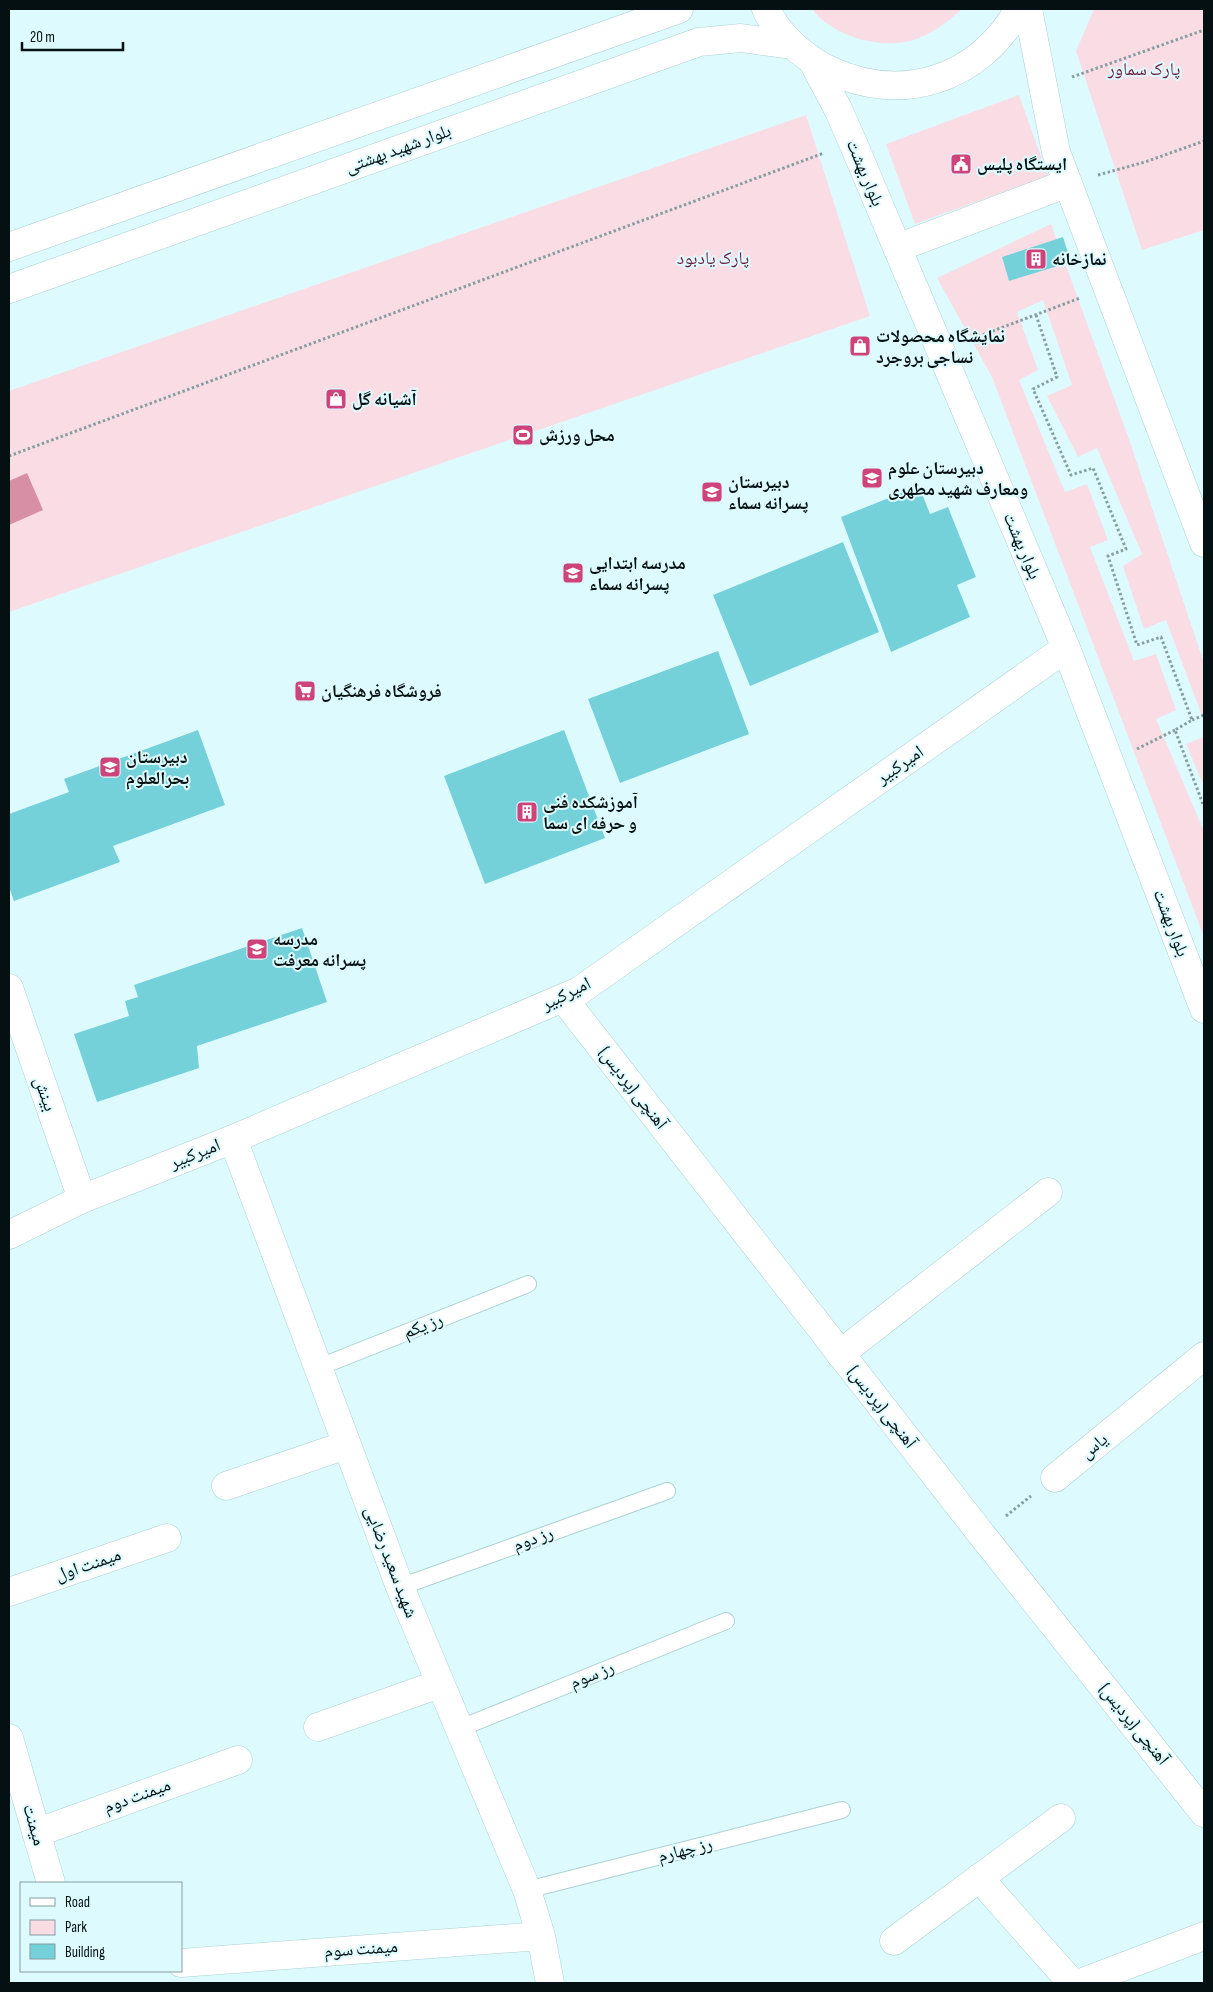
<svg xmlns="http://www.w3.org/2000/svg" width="1213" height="1992" viewBox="0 0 1213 1992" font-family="'Sofia Sans Condensed','Noto Naskh Arabic',sans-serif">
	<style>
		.green { fill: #fadde4 }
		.water { fill: #d68fa4 }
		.building { fill: #74d1d9 }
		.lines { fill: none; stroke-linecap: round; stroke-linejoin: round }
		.lane-casing { stroke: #acd1d4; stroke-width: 18 }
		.street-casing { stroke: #acd1d4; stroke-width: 29 }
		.secondary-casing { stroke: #acd1d4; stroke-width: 29 }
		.primary-casing { stroke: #acd1d4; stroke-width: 29 }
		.path { stroke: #879ea0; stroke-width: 3; stroke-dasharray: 2.5 2.5; stroke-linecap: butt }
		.lane { stroke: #fff; stroke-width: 16 }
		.street { stroke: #fff; stroke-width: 28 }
		.secondary { stroke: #fff; stroke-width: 28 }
		.primary { stroke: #fff; stroke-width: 28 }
		.labels { text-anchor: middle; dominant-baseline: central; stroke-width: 4; stroke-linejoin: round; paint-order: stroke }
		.park-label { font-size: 18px; fill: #6f1c3d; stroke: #ddfbfe }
		.street-label { font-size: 18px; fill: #041012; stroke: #ddfbfe }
		.poi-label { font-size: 18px; font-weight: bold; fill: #041012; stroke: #ddfbfe; text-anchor: start }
	</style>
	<rect width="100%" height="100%" fill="#ddfbfe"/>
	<path class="green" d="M812,9h150c-16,14 -31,26 -52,32 -31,8 -78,-5 -98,-32z
		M1094,9h110v221l-62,20 -66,-199z
		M1019,95l29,81 -133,48 -29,-80z
		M806,115l64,201 -861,296v-221z
		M1051,224l78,215 75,224v58l-38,-101 -22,9 -21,-63 19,-12 -45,-106 -19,9 -31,-61 25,-11 -29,-85 -26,12 21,58 -19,10 46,112 22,-8 21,56 -18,7 44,114 22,-7 20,56 -20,9 48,112v106l-212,-560 -55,-99z
		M1204,737v49l-18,-42z"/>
	<path class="water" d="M27,473l16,37 -34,15v-44z"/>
	<path class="building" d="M1063,237l8,25 -62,19 -7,-24z
		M919,486l11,28 18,-7 28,70 -19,8 13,32 -79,35 -50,-135z
		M843,542l36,90 -129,54 -37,-91z
		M718,651l31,83 -129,49 -32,-84z
		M198,730l27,75 -112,41 7,16 -106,39 -5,-14v-73l60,-22 -5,-13z
		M564,730l41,108 -120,46 -41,-108z
		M302,928l25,74 -130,44 2,22 -102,34 -23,-68 55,-18 -4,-15 13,-4 -4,-12z"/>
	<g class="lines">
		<g class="lane-casing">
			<path id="lane" d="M317,1368l211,-84
				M400,1587l267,-96
				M458,1729l268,-108
				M527,1890l315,-80"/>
		</g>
		<g class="street-casing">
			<path id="street" d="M9,988l73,211
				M233,1139l167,448 127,303 14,46 9,47
				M840,1354l208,-162
				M1055,1478l149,-122
				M226,1486l120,-41
				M9,1592l158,-54
				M318,1727l121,-43
				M9,1738l42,145
				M36,1833l202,-73
				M979,1878l93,105
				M894,1941l167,-123
				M181,1963l360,-27
				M1080,1983l124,-47"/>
		</g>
		<g class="secondary-casing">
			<path id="secondary" d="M1028,9l28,143 148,391
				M813,62l25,47 15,34 213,505 138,361
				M897,248l171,-65
				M563,998l419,537 222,278
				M9,1235l73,-36 151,-60 346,-148 487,-343"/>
		</g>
		<g class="primary-casing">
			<path id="primary" d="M766,9c11,25 37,48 61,60 75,36 151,11 192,-60
				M9,247l670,-238
				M9,289l690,-247 42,-4 51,7"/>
		</g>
		<path class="path" d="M1072,77l132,-47
			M1098,175l47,-13 59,-21
			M1036,315l21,62 -24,12 38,86 22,-7 33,81 -18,7 29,89 24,-8 31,83 -17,10 29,77
			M969,340l111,-42
			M9,456l815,-303
			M1192,720l12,-5
			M1137,749l38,-19
			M1006,1516l25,-20"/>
		<use href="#lane" class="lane"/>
		<use href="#street" class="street"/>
		<use href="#secondary" class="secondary"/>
		<use href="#primary" class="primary"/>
	</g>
	<defs>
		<g id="civic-square" transform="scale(1.125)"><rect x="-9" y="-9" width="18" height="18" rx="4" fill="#ce4379" stroke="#ddfbfe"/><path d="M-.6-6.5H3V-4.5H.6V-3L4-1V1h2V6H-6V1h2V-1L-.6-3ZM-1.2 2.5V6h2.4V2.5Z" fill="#fff"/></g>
		<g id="building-square" transform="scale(1.125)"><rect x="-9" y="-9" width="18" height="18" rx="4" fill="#ce4379" stroke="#ddfbfe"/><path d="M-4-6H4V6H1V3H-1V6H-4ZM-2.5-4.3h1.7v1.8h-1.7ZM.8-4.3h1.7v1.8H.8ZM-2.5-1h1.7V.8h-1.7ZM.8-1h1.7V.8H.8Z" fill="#fff"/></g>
		<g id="shop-square" transform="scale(1.125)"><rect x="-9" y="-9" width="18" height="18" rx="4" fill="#ce4379" stroke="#ddfbfe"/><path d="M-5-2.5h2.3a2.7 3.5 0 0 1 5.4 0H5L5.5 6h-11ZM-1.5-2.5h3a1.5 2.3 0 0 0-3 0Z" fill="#fff"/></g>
		<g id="stadium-square" transform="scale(1.125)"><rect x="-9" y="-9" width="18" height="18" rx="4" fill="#ce4379" stroke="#ddfbfe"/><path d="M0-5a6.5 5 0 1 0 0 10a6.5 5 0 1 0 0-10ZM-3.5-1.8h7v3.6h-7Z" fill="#fff"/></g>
		<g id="school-square" transform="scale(1.125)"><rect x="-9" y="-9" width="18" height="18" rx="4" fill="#ce4379" stroke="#ddfbfe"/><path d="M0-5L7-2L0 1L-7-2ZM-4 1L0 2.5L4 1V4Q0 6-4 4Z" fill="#fff"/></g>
		<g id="supermarket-square" transform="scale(1.125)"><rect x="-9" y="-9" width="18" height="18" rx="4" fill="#ce4379" stroke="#ddfbfe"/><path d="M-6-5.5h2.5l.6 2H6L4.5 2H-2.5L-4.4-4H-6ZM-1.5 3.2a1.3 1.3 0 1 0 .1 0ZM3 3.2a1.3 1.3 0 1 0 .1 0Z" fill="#fff"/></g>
	</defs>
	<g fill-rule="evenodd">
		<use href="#civic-square" x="961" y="164"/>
		<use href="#building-square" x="1036" y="259"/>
		<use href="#shop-square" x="860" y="346"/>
		<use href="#shop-square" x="336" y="399"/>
		<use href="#stadium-square" x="523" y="435"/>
		<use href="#school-square" x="872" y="478"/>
		<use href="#school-square" x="712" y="492"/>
		<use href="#school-square" x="573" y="573"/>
		<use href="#supermarket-square" x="305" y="691"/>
		<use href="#school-square" x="110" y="767"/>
		<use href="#building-square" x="527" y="812"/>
		<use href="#school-square" x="257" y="949"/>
	</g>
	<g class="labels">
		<g class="park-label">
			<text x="1144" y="69">پارک سماور</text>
			<text x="713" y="258">پارک یادبود</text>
		</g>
		<g class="street-label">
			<text transform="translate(398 149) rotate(-20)">بلوار شهید بهشتی</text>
			<text transform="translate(865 173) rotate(67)">بلوار بهشت</text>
			<text transform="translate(1022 546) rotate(67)">بلوار بهشت</text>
			<text transform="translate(900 765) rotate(-35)">امیرکبیر</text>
			<text transform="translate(1171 923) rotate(69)">بلوار بهشت</text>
			<text transform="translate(566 994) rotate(-27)">امیرکبیر</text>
			<text transform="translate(633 1088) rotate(52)">آهنچی (پردیس)</text>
			<text transform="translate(45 1094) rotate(71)">بینش</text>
			<text transform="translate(195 1154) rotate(-22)">امیرکبیر</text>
			<text transform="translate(423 1326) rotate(-21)">رز یکم</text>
			<text transform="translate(882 1407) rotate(52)">آهنچی (پردیس)</text>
			<text transform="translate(1094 1446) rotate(-39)">یاس</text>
			<text transform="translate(533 1539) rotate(-20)">رز دوم</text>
			<text transform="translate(391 1562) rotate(69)">شهید سعید رضایی</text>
			<text transform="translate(88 1565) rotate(-19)">میمنت اول</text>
			<text transform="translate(592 1675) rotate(-22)">رز سوم</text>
			<text transform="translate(1134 1724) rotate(51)">آهنچی (پردیس)</text>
			<text transform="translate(137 1796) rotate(-20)">میمنت دوم</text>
			<text transform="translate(34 1825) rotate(74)">میمنت</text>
			<text transform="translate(685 1850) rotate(-14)">رز چهارم</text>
			<text transform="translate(361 1949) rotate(-4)">میمنت سوم</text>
		</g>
		<g class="poi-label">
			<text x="977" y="164">ایستگاه پلیس</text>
			<text x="1052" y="259">نمازخانه</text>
			<text x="876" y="336">نمایشگاه محصولات<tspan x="876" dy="21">نساجی بروجرد</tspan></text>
			<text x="352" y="399">آشیانه گل</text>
			<text x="539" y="435">محل ورزش</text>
			<text x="888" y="468">دبیرستان علوم<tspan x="888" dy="21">ومعارف شهید مطهری</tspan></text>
			<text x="728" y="482">دبیرستان<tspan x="728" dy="21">پسرانه سماء</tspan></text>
			<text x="589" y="563">مدرسه ابتدایی<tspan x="589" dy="21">پسرانه سماء</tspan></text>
			<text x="321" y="691">فروشگاه فرهنگیان</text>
			<text x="126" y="757">دبیرستان<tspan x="126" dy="21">بحرالعلوم</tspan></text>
			<text x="543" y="802">آموزشکده فنی<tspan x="543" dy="21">و حرفه ای سما</tspan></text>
			<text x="273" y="939">مدرسه<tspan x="273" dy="21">پسرانه معرفت</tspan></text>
		</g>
	</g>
	<rect width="1213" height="1992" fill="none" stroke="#041012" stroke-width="20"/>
	<rect x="20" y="1882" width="162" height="90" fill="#ddfbfe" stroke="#869da0"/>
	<rect x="30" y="1898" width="25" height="8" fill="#ffffff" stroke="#869da0"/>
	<text x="65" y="1907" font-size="15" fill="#041012">Road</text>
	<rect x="30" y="1920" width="25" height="15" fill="#fadde4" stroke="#869da0"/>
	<text x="65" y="1932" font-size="15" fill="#041012">Park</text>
	<rect x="30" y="1944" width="25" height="15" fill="#74d1d9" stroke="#869da0"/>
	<text x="65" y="1957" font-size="15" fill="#041012">Building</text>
	<path d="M22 42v8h101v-8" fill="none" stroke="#041012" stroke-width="2.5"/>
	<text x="30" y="42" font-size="15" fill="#041012" stroke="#ddfbfe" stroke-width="4" paint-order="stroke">20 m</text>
</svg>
